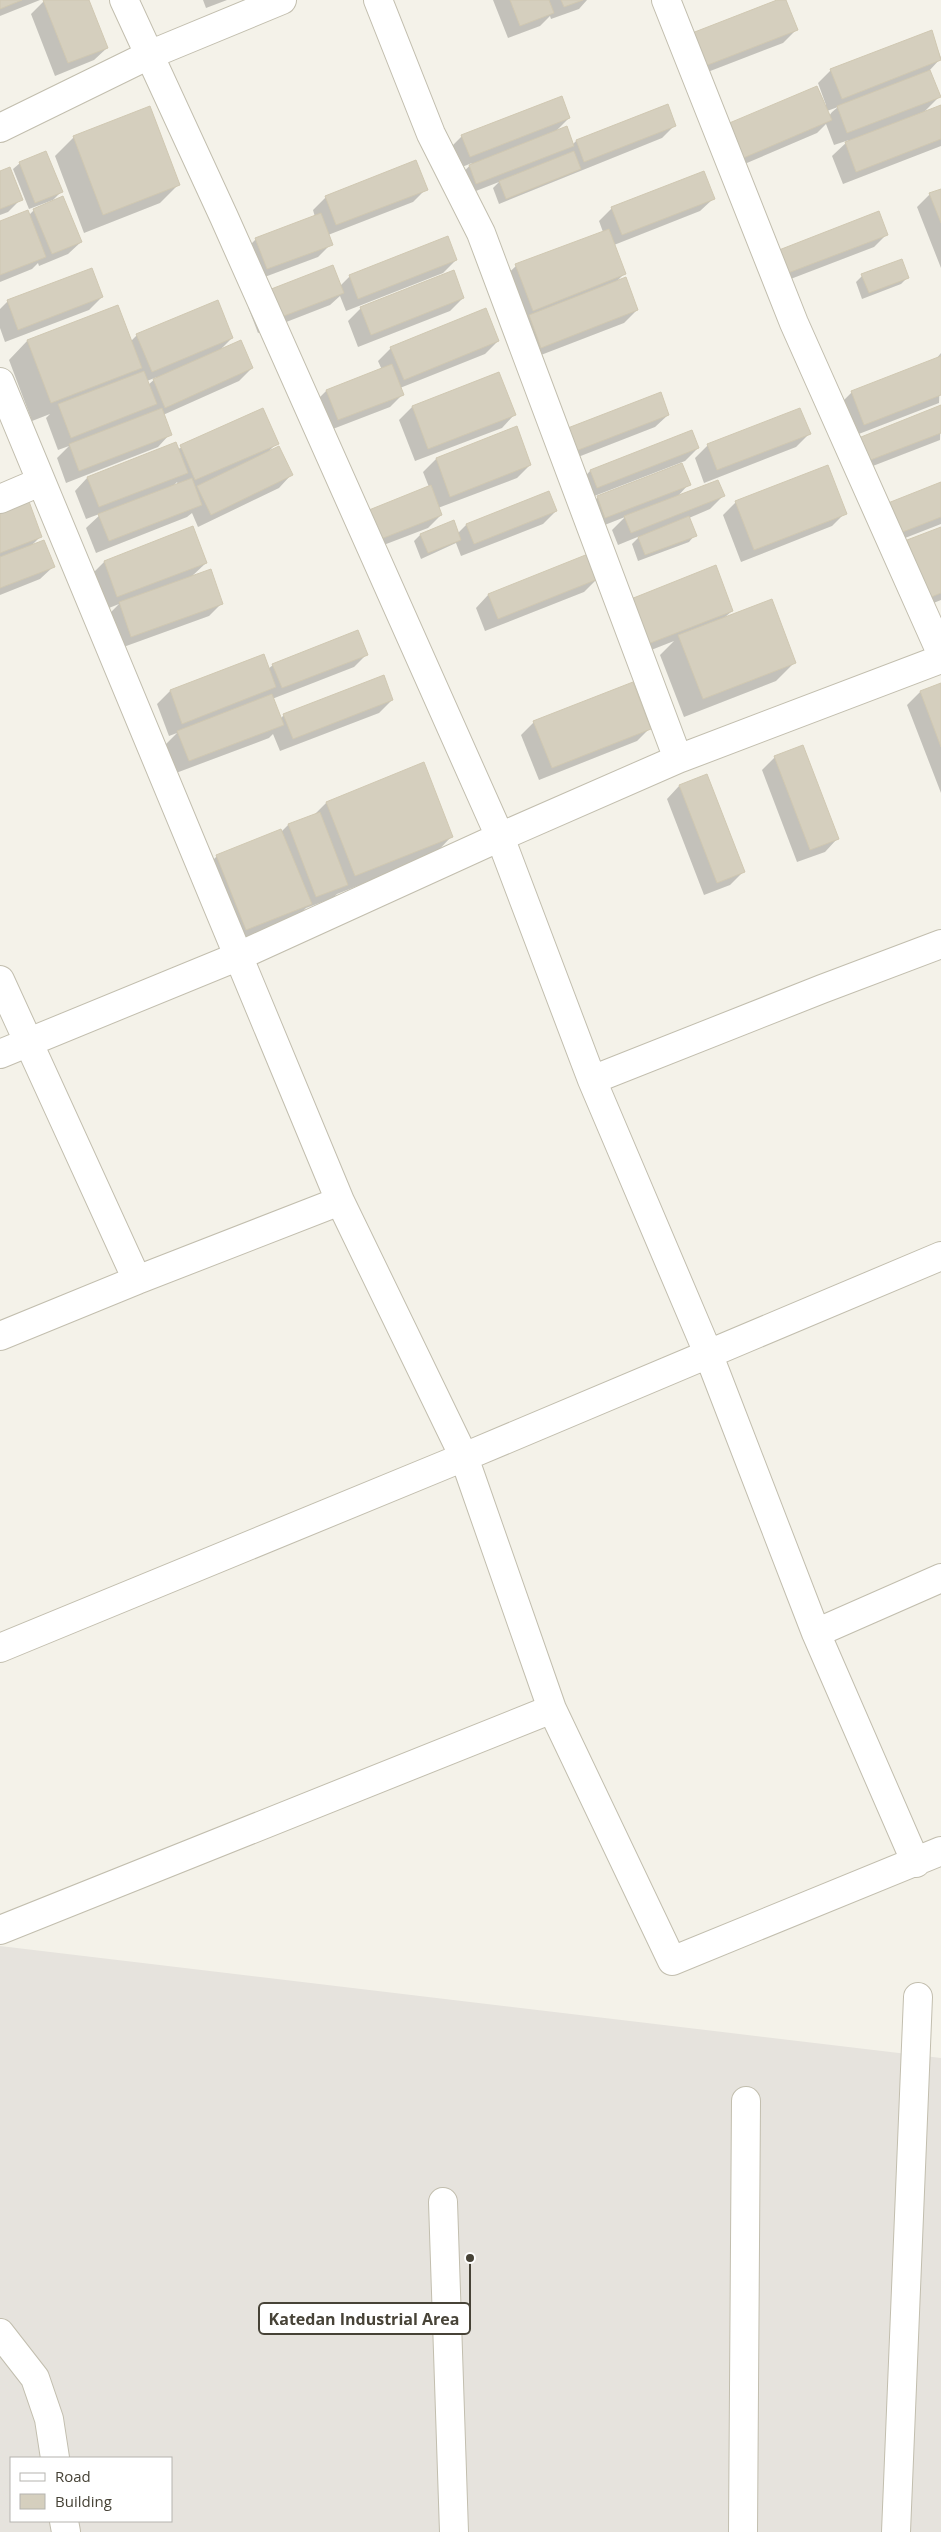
<svg xmlns="http://www.w3.org/2000/svg" width="941" height="2532" viewBox="0 0 941 2532" font-family="'Open Sans',sans-serif">
	<style>
		.industrial { fill: #e6e3dd; fill-rule: evenodd }
		.shadow { fill: #0003; fill-rule: evenodd }
		.building { fill: #d5cfbe; stroke: #d0c8b2 }
		.lines { fill: none; stroke-linecap: round; stroke-linejoin: round }
		.minor-casing { stroke: #c2beae; stroke-width: 30 }
		.minor { stroke: #fff; stroke-width: 28 }
		.leader { fill: none; stroke: #474337; stroke-width: 2 }
		.callout-dot { fill: #474337; stroke: #fff; stroke-width: 2 }
		.callout { fill: #fff; stroke: #474337; stroke-width: 2 }
		.callout-label { font-size: 16px; text-anchor: middle; font-weight: bold; fill: #474337 }
	</style>
	<rect width="100%" height="100%" fill="#f4f2e9"/>
	<path class="industrial" d="M0,1946l941,112v474h-941zM11,2458h160v63h-160z"/>
	<path class="shadow" d="M0,0h40l-40,16z
		M45,0h43l19,48 -13,12 -39,16 -24,-62z
		M203,0h24l-21,8z
		M493,0h94l-8,9 -28,10 -1,-3 -10,10 -32,12z
		M780,0h5l11,30 -13,13 -96,37z
		M931,31l10,27 -12,13 10,26 -16,16 18,-7v40l-98,38 -11,-28 17,-16 -15,5 -8,-21 -9,9 -89,38 -13,-33 111,-33 -8,-22 13,-13zM838,107l-6,5 -3,4 -2,-5z
		M667,105l8,20 -13,13 -163,66 -6,-16 6,-6 -36,14 -6,-17 15,-16 -15,6 -8,-20 13,-13 107,-18 -15,15 19,11 3,-3z
		M74,137l105,47 -19,19 -76,30 -29,-77z
		M20,163l41,29 -8,8 -24,9 -16,-40z
		M0,172l21,27 -13,13 -8,3z
		M426,189l-13,13 -85,33 3,9 -13,13 -64,24 -11,-29 13,-13 59,-22 -2,-7 13,-13z
		M941,190v78l-24,-61 13,-13z
		M713,199l-13,12 -86,34 10,29 -8,8 21,28 -13,13 -96,37 -25,-82 13,-12 87,-34 -4,-11 13,-13z
		M34,210l47,32 -13,12 -29,12 -1,-3 -6,6 -32,13v-59l29,-8z
		M887,234l-13,13 -99,38 -8,-21z
		M456,260l-13,13 -97,38 -6,-15 -10,9 -72,28 -10,-26 13,-13 79,-8 10,-10z
		M862,276l46,1 -7,7 -39,15 -6,-17z
		M102,297l-13,13 -84,32 -5,-14v-19l8,-8z
		M463,298l-13,13 -92,36 -10,-26 13,-13z
		M117,306l14,35 6,-6 95,3 -12,12 32,18 -13,13 -76,34 7,19 -12,13 -92,36 -9,-25 12,-12 -11,4 -12,-32 4,-4 -18,7 -23,-61 18,-19zM157,377l-9,8 -1,-4z
		M498,341l-13,13 -85,34 3,6 -13,13 -65,25 -12,-28 13,-13 56,-21 -4,-9 13,-13z
		M941,353l-2,50 -88,34 -12,-32 13,-13 84,-33z
		M498,373l16,42 -12,13 -87,33 -16,-41 13,-13z
		M941,407l-1,33 -93,36 -8,-21z
		M262,410l15,33 -9,9 23,23 -12,13 -81,39 -6,-14 -5,4 -91,36 -10,-25 16,-15 -16,6 -11,-28 12,-13 91,-29zM177,482l1,3 -7,3z
		M668,415l-13,12 -100,39 -7,-21z
		M516,428l14,37 -13,13 -79,30 3,7 -13,13 -60,23 61,-64 -6,-15 13,-13z
		M809,434l-13,13 -92,36 -9,-25 13,-13z
		M698,448l-13,13 -101,39 -6,-16 12,-13z
		M941,483v41l-59,23z
		M689,484l-12,13 46,-1 -13,13 -21,9 6,17 -6,7 -51,19 -6,-17 8,-8 -22,9 -6,-15 13,-13 -33,13 -7,-20 13,-13z
		M549,493l7,18 -13,13 -82,32 -5,-13 -35,16 -7,-18 6,-6 33,-13 4,12 9,-9z
		M736,502l109,11 -13,13 -91,36 -18,-47z
		M0,508l41,28 -11,11 23,20 -13,12 -40,16z
		M192,528l14,35 -15,14 31,26 -13,13 -91,33 -11,-33 12,-12 -15,6 -13,-35 13,-13z
		M941,528v72l-25,10 -22,-56 13,-13z
		M597,579l-13,13 -99,39 -9,-23 12,-13z
		M732,611l-8,7 71,44 -19,19 -92,36 -24,-62 14,-14 -38,15 -17,-43z
		M367,654l-13,13 -82,32 8,20 4,-4 108,-15 -13,13 -99,38 -7,-17 -4,4 -93,35 -11,-28 12,-12 -8,3 -12,-32 13,-13 93,-36 5,14 5,-4z
		M941,684v109l-34,-88 13,-13z
		M534,722l116,6 -13,13 -98,39 -18,-45z
		M775,757l62,82 -12,13 -28,10 -35,-92z
		M679,786l64,86 -13,13 -26,10 -37,-96z
		M326,803l125,34 -18,19 -96,38 -4,4 -27,10 -9,9 -64,25 -29,-73 13,-13 64,-24 7,-7 26,-10z"/>
	<path class="building" d="M0,0h22l-22,9z
		M43,0h46l19,48 -40,15z
		M510,0h39l5,13 -34,13z
		M561,0h22l-19,7z
		M777,0h9l12,30 -98,38 -13,-33z
		M932,30l9,30 -99,39 -12,-30z
		M930,70l11,27 -94,36 -10,-27z
		M817,86l15,34 -91,39 -14,-35z
		M562,96l8,22 -100,39 -9,-22z
		M668,104l8,22 -92,36 -8,-22z
		M941,105v34l-85,33 -11,-30z
		M150,106l30,79 -77,30 -30,-79z
		M567,126l7,20 -98,38 -7,-19z
		M46,151l17,41 -28,11 -16,-41z
		M574,151l7,18 -75,30 -7,-18z
		M416,160l12,30 -92,35 -11,-29z
		M10,167l13,33 -23,9v-38z
		M704,171l11,28 -93,36 -11,-28z
		M941,189v34l-12,-30z
		M63,196l19,46 -30,12 -19,-45z
		M28,210l18,47 -46,18v-54z
		M879,211l9,24 -100,38 -9,-23z
		M321,213l12,32 -66,24 -12,-31z
		M609,229l17,45 -93,37 -18,-47z
		M448,236l9,24 -99,39 -9,-24z
		M902,259l7,19 -40,15 -8,-19z
		M333,265l11,28 -73,28 -10,-28z
		M92,268l11,29 -85,33 -11,-30z
		M454,270l10,28 -93,37 -11,-28z
		M626,277l12,33 -97,38 -12,-33z
		M218,300l15,38 -81,34 -16,-38z
		M118,305l24,63 -91,35 -24,-63z
		M486,308l13,33 -95,39 -14,-33z
		M241,340l12,28 -88,40 -12,-29z
		M941,356v39l-77,30 -13,-34z
		M392,364l12,31 -66,25 -12,-30z
		M144,371l13,33 -86,34 -13,-34z
		M499,372l17,43 -88,34 -16,-43z
		M661,392l8,23 -101,39 -8,-23z
		M941,405v28l-81,31 -9,-23z
		M162,408l10,27 -93,36 -10,-27z
		M263,408l16,36 -84,36 -15,-35z
		M800,408l11,26 -94,36 -10,-26z
		M517,426l14,39 -81,32 -14,-39z
		M692,430l7,18 -102,40 -7,-18z
		M176,442l12,31 -89,34 -12,-30z
		M279,446l14,29 -82,40 -14,-29z
		M682,463l9,22 -86,33 -8,-22z
		M828,465l19,49 -93,36 -19,-49z
		M192,478l10,27 -93,36 -11,-27z
		M718,480l7,16 -94,37 -7,-17z
		M941,482v35l-46,18 -12,-30z
		M431,485l11,30 -61,24 -12,-29z
		M549,491l8,20 -83,33 -8,-20z
		M27,496l15,41 -42,16v-47z
		M689,516l8,20 -52,19 -7,-18z
		M454,520l7,20 -33,13 -8,-19z
		M193,526l14,37 -90,34 -13,-36z
		M941,527v66l-12,5 -22,-58z
		M44,540l11,27 -55,21v-31z
		M588,554l10,25 -100,40 -10,-25z
		M716,565l17,46 -85,33 -17,-45z
		M211,569l12,35 -92,33 -12,-35z
		M772,599l24,64 -93,36 -25,-64z
		M358,630l10,25 -86,33 -10,-24z
		M264,654l12,33 -94,37 -12,-34z
		M384,675l9,25 -100,39 -10,-25z
		M633,682l18,47 -99,39 -19,-47z
		M941,683v64l-21,-56z
		M272,694l12,31 -95,36 -12,-30z
		M803,745l36,94 -29,11 -36,-94z
		M424,762l29,75 -98,39 -29,-74z
		M707,774l38,98 -28,11 -38,-98z
		M320,812l28,73 -32,12 -28,-73z
		M281,829l31,75 -66,26 -30,-75z"/>
	<g class="lines">
		<g class="minor-casing">
			<path id="minor" d="M124,0l100,217 276,620 92,243 116,273 108,280 100,230
				M378,0l53,134 50,99 197,526
				M666,0l128,323 147,330
				M0,128l149,-73 133,-55
				M0,382l340,819 124,256 88,252 120,252 269,-110
				M0,499l40,-17
				M0,980l137,300 203,-79
				M0,1054l239,-98 261,-119 178,-78 263,-100
				M592,1080l230,-91 119,-45
				M0,1336l137,-56
				M816,1633l125,-55
				M0,1648l464,-191 477,-201
				M0,1930l552,-221
				M443,2202l11,330
				M0,2333l35,45 14,41 6,39
				M64,2521l2,11
				M743,2532l3,-431
				M896,2532l22,-535"/>
		</g>
		<use href="#minor" class="minor"/>
	</g>
	<path class="leader" d="M470 2258L470 2319"/>
	<circle class="callout-dot" cx="470" cy="2258" r="5"/>
	<rect class="callout" x="259" y="2303" width="211" height="31" rx="5"/>
	<g class="callout-label">
		<text x="364" y="2325">Katedan Industrial Area</text>
	</g>
	<rect x="10" y="2457" width="162" height="65" fill="#ffffff" stroke="#b5b4af"/>
	<rect x="20" y="2473" width="25" height="8" fill="#ffffff" stroke="#b5b4af"/>
	<text x="55" y="2482" font-size="15" fill="#474337">Road</text>
	<rect x="20" y="2494" width="25" height="15" fill="#d5cfbe" stroke="#b5b4af"/>
	<text x="55" y="2507" font-size="15" fill="#474337">Building</text>
</svg>
